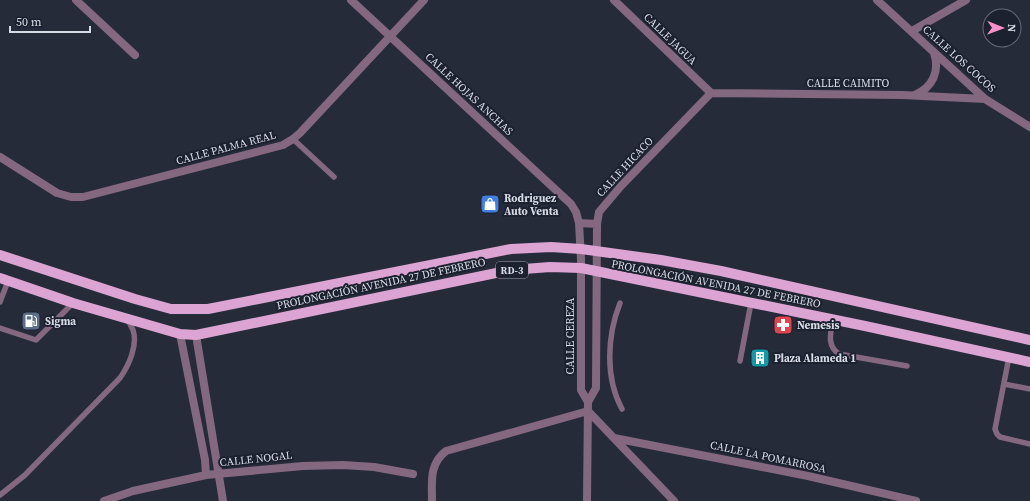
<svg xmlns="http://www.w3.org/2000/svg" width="1030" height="501" viewBox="0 0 1030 501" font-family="'Source Serif 4',serif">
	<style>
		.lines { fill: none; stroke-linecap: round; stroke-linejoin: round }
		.service { stroke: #84687f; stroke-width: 5.5 }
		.minor { stroke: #84687f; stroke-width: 8 }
		.primary { stroke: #dca4d3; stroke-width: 10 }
		.labels { text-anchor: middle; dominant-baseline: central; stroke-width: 4; stroke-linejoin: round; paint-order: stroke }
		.shield { fill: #1c2130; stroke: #9fa3af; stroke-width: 1 }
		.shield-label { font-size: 10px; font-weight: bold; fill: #d7dbe5 }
		.street-label { font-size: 11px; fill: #d7dbe5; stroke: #1c2130 }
		.poi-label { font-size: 11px; font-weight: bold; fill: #d7dbe5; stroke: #1c2130; text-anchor: start }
	</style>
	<rect width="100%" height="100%" fill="#262b3a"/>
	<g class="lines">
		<path class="service" d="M293,139l41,38
			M0,302l8,-21
			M620,303c-13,33 -15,75 2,106
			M833,319c-2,13 -7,26 6,35l68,12
			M0,328l36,12 37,-37
			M1009,357l-14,72 2,5 3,3 30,7
			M740,361l11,-58
			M1004,384l26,5
			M0,495l25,-20 95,-97c9,-13 18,-33 13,-48 -2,-4 -4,-8 -6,-12"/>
		<path class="minor" d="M76,0l59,55
			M351,0l220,204 5,8 3,11 2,36v131l7,12 -1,99
			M614,0l97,93
			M877,0l108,99 45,28
			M912,31l54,-31
			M711,93l191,2 83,4
			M915,95c18,-8 25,-24 19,-42
			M0,157l57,36 14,4h12l200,-52 10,-6 7,-6 124,-133
			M579,223l18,1
			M180,334l25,126 1,15
			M196,335l27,166
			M588,402l8,-14 1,-164 2,-12 22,-26 90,-93
			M614,438l194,38 108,25
			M104,501l29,-10 73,-16 97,-9 40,-1 31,2 39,7
			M432,501c0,-19 -3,-37 14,-50l142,-40 86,90"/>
		<path class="primary" d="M0,255l135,44 36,10h37l303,-60 40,-2 30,2 80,11 60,11 309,69
			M0,278l73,25 107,31 16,1 315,-65 39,-3 31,1 284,58 165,36"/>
	</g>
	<defs>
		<g id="shop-square" transform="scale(1)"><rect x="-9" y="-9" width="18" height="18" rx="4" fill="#3f7fe0" stroke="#1c2130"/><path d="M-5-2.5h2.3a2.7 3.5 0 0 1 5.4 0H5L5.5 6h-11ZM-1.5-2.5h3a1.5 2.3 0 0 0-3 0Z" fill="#fff"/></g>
		<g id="fuel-square" transform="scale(1)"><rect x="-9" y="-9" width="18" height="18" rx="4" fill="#5c6f8a" stroke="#1c2130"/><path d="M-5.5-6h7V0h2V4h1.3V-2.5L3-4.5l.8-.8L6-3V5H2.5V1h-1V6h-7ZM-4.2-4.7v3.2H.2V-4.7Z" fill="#fff"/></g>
		<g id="pharmacy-square" transform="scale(1)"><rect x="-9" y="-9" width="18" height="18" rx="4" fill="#e0444e" stroke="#1c2130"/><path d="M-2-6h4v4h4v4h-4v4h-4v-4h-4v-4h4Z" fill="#fff"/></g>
		<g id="building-square" transform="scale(1)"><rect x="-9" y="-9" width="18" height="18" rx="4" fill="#0f9aa8" stroke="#1c2130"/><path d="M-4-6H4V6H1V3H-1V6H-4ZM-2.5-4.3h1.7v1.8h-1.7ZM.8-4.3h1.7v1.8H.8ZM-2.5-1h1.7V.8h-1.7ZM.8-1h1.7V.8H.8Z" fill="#fff"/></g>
	</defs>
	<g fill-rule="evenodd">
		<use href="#shop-square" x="490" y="204"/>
		<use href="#fuel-square" x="31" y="321"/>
		<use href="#pharmacy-square" x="783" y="325"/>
		<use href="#building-square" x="760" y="358"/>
	</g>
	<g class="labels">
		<rect class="shield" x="496" y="262" width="32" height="16" rx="3"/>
		<g class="shield-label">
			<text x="512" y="270">RD-3</text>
		</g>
		<g class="street-label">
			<text transform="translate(670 39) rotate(44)">CALLE JAGUA</text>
			<text transform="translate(959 59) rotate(42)">CALLE LOS COCOS</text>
			<text x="848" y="83">CALLE CAIMITO</text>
			<text transform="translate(469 94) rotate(43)">CALLE HOJAS ANCHAS</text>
			<text transform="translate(226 148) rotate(-15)">CALLE PALMA REAL</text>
			<text transform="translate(625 167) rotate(-47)">CALLE HICACO</text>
			<text transform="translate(381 284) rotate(-12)">PROLONGACIÓN AVENIDA 27 DE FEBRERO</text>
			<text transform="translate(716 284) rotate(11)">PROLONGACIÓN AVENIDA 27 DE FEBRERO</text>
			<text transform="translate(570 336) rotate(-90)">CALLE CEREZA</text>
			<text transform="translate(768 457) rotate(12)">CALLE LA POMARROSA</text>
			<text transform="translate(256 459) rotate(-6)">CALLE NOGAL</text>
		</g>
		<g class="poi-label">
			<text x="504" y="198">Rodriguez<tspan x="504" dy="13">Auto Venta</tspan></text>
			<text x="45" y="321">Sigma</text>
			<text x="797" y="325">Nemesis</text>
			<text x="774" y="358">Plaza Alameda 1</text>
		</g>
	</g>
	<g transform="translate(1002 28) rotate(91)"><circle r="19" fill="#1c2130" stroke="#676b78"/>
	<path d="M0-3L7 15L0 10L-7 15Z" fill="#f890cb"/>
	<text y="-6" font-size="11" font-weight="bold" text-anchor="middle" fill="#d7dbe5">N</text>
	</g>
	<path d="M10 26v6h80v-6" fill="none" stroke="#d7dbe5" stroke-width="2"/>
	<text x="16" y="26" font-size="12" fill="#d7dbe5" stroke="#1c2130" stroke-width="3" paint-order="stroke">50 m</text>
</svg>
